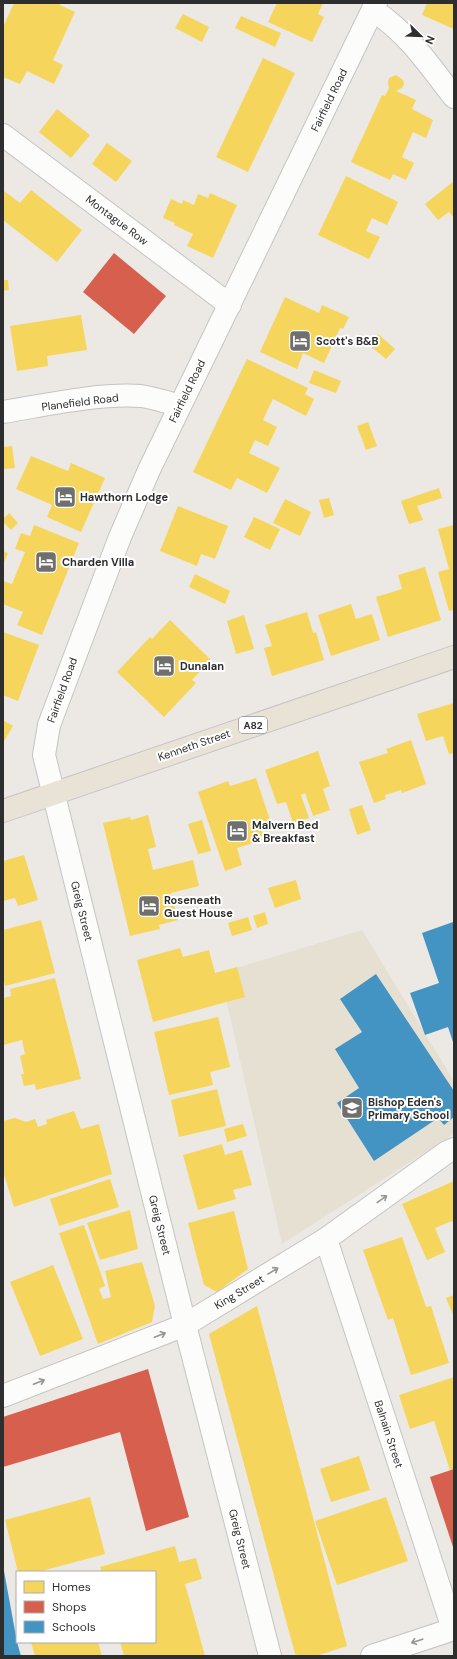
<svg xmlns="http://www.w3.org/2000/svg" width="457" height="1659" viewBox="0 0 457 1659" font-family="'DM Sans',sans-serif">
	<style>
		.education { fill: #e6e0d3 }
		.homes { fill: #f6d55c }
		.shops { fill: #d6604d }
		.schools { fill: #4393c3 }
		.lines { fill: none; stroke-linecap: round; stroke-linejoin: round }
		.minor-casing { stroke: #c5c4c5; stroke-width: 24 }
		.trunk-casing { stroke: #c6c5c4; stroke-width: 24 }
		.minor { stroke: #fcfcfb; stroke-width: 22 }
		.trunk { stroke: #e9e2d6; stroke-width: 22 }
		.oneway { stroke: #959594 }
		.labels { text-anchor: middle; dominant-baseline: central; stroke-width: 4; stroke-linejoin: round; paint-order: stroke }
		.shield { fill: #fff; stroke: #6d6d6d; stroke-width: 1 }
		.shield-label { font-size: 10px; font-weight: bold; fill: #2e2e2e }
		.street-label { font-size: 11px; fill: #2e2e2e; stroke: #fff }
		.poi-label { font-size: 11px; font-weight: bold; fill: #2e2e2e; stroke: #fff; text-anchor: start }
	</style>
	<rect width="100%" height="100%" fill="#ece8e4"/>
	<path class="education" d="M362,930l92,151v53l-172,110 -62,-271z"/>
	<path class="homes" d="M14,3h47l-1,2 15,7 -22,48 10,5 -9,19 -27,-13 -7,13 -17,-7v-50z
		M277,3h46l-5,11 6,3 -12,25 -44,-20z
		M427,3h27v26l-32,-14z
		M183,14l26,13 -7,15 -27,-14z
		M241,16l40,17 -6,14 -40,-19z
		M263,58l32,15 -47,99 -32,-15z
		M396,75l7,5 1,4 -2,4 -6,3 20,9 -4,9 21,11 -7,18 -13,-6 -11,25 12,6 -8,17 -13,-6 -3,6 -39,-18 31,-67 3,1 4,-8 -1,-6 1,-4z
		M57,109l33,26 -19,23 -32,-26z
		M107,143l25,18 -16,21 -24,-18z
		M346,176l52,26 -11,23 -15,-7 -6,13 14,6 -11,22 -51,-24z
		M454,181v37l-5,-6 -11,8 -13,-16z
		M31,190l51,40 -25,32 -54,-42v-27l1,-2 16,12z
		M210,193l27,12 -24,53 -26,-12 6,-12 -19,-9 1,-2 -12,-5 8,-19 11,5 1,-4 11,5 4,-11 10,4z
		M3,280h5l1,10 -6,1z
		M285,297l34,16 3,-8 27,12 -6,12 -3,-1 -16,35 -21,-10 -6,16 -37,-17z
		M81,315l6,35 -40,6 1,10 -31,5 -7,-45z
		M378,334l17,15 -9,10 -17,-14z
		M247,359l61,29 -3,6 9,5 -8,17 -33,-17 -3,6 -7,15 14,7 -9,19 -13,-6 -6,13 31,15 -13,25 -30,-15 -6,12 -38,-18z
		M314,370l27,11 -5,12 -27,-10z
		M368,422l9,24 -11,4 -9,-24z
		M12,446l3,22 -12,1v-22z
		M31,456l37,15 3,-8 34,15 -24,54 -34,-15 5,-12 -36,-16z
		M439,488l3,10 -25,8 6,14 -14,4 -8,-23z
		M329,498l5,17 -10,3 -5,-18z
		M285,499l26,13 -11,24 -27,-13z
		M178,506l50,20 -13,33 -14,-5 -4,12 -37,-15z
		M9,513l9,10 -7,7 -8,-8v-3z
		M254,517l26,12 -10,21 -26,-13z
		M34,525l45,18 -37,92 -25,-10 6,-13 -20,-8v-23l9,3 13,-32 -10,-3 6,-16 9,3z
		M454,525v85l-5,1 -11,-39 11,-3 -11,-40z
		M3,551l5,2 -5,12z
		M425,567l16,53 -53,17 -12,-40 26,-8 -4,-14z
		M195,574l35,17 -5,13 -36,-17z
		M351,604l5,15 16,-5 8,26 -49,16 -13,-41z
		M307,612l6,21 3,-1 8,28 -52,16 -8,-28 8,-2 -7,-21z
		M244,615l10,34 -18,5 -9,-33z
		M170,620l41,40 -19,20 4,3 -32,34 -47,-45 33,-35 2,2z
		M3,632l36,13 -21,56 -15,-6z
		M454,703v50l-5,1 -6,-18 -17,5 -9,-27z
		M3,720l10,6 -10,17z
		M411,740l15,44 -24,9 -1,-3 -16,5 1,4 -12,4 -15,-41 29,-9 -2,-4z
		M318,751l12,35 -7,3 7,21 -17,6 -8,-23 -4,2 8,23 -16,5 -7,-21 -9,2 -12,-34z
		M256,778l14,42 -11,4 6,15 -28,9 5,17 -17,6 -27,-79 30,-11 2,5z
		M362,805l9,25 -14,5 -8,-26z
		M148,815l8,32 -8,2 5,21 40,-10 6,26 -28,7 7,27 -19,5 1,4 -30,7 -27,-113 27,-6 1,3z
		M202,820l9,31 -13,3 -10,-30z
		M24,855l14,45 -20,6 -3,-8 -12,3v-40z
		M296,880l5,19 -26,9 -7,-20z
		M265,912l3,12 -11,4 -4,-12z
		M248,917l4,13 -20,6 -4,-13z
		M41,920l14,53 -50,13 -2,-10v-46z
		M180,948l3,9 26,-7 6,23 22,-6 8,30 -92,25 -16,-62z
		M55,978l26,101 -45,11 -1,-6 -11,2 -3,-12h3l-4,-18 5,-2 -3,-14 -19,5v-47l8,-2 -1,-7z
		M218,1017l12,50 -20,5 3,13 -44,10 -15,-63z
		M217,1089l9,37 -47,11 -8,-37z
		M74,1111l7,18 18,-5 13,50 -98,33 -11,-36v-50l12,-3 11,4 9,-3 3,8 9,-3 -1,-4z
		M243,1124l4,12 -20,6 -3,-13z
		M222,1144l3,11 17,-5 10,35 -19,5 3,9 -38,11 -15,-55z
		M110,1179l9,28 -60,19 -9,-27z
		M454,1181v44l-2,-4 -17,7 10,24 -18,8 -25,-56z
		M130,1210l8,39 -38,11 -13,-37z
		M234,1211l14,58 -31,23 -13,-7 -16,-62z
		M84,1225l21,61 -6,3 4,10 8,-2 -6,-26 37,-9 13,44 -3,16 -54,22 -39,-111z
		M402,1237l24,70 5,-1 18,57 -38,12 -18,-57 -5,2 -25,-70z
		M53,1265l30,74 -43,17 -30,-74z
		M454,1295v22l-8,-19z
		M257,1306l90,340 -31,10h-16l-5,-2 -86,-320z
		M454,1377v92l-4,1 -16,-49 -24,8 -11,-34z
		M359,1456l11,34 -39,12 -11,-33z
		M90,1497l15,57 -67,18h-20l-13,-52z
		M386,1497l22,64 -71,24 -22,-64z
		M175,1546l4,16 17,-4 6,21 -17,5 20,72h-81l-4,-14h35v-70h-53l-2,-5z
		M31,1642h67l4,14h-67z"/>
	<path class="shops" d="M114,253l52,43 -32,38 -51,-42z
		M148,1369l41,148 -43,14 -26,-99 -117,35v-50z
		M454,1469v81l-24,-73z"/>
	<path class="schools" d="M453,922l1,3v120l-6,-18 -23,8 -15,-42 29,-10 -17,-50z
		M376,974l78,117v26l-10,8 -6,-7 -64,43 -37,-58 22,-15 -24,-39 27,-17 -22,-33z
		M4,1571l13,71 4,14h-18z"/>
	<g class="lines">
		<g class="minor-casing">
			<path id="minor" d="M373,10c36,24 55,54 81,87
				M3,135l227,170
				M3,412c43,-7 95,-19 138,-16 13,2 26,6 39,10
				M326,1239l127,390
				M3,1396l182,-71 141,-86 121,-87 7,-3
				M270,1656l-85,-331 -141,-570 5,-30 71,-188 29,-67 227,-467
				M372,1656l82,-27"/>
		</g>
		<g class="trunk-casing">
			<path id="trunk" d="M3,811l451,-154"/>
		</g>
		<use href="#minor" class="minor"/>
		<use href="#trunk" class="trunk"/>
	</g>
	<defs><path id="oneway-shaft" d="M-6 0H5M1.5-3L5.5 0L1.5 3" fill="none" stroke-width="1.6" stroke-linecap="round" stroke-linejoin="round"/></defs>
	<g class="oneway">
		<use href="#oneway-shaft" transform="translate(382 1199) rotate(-36)"/>
		<use href="#oneway-shaft" transform="translate(273 1271) rotate(-31)"/>
		<use href="#oneway-shaft" transform="translate(160 1335) rotate(-21)"/>
		<use href="#oneway-shaft" transform="translate(39 1382) rotate(-21)"/>
		<use href="#oneway-shaft" transform="translate(417 1641) rotate(162)"/>
	</g>
	<defs>
		<g id="hotel-square" transform="scale(1.15)"><rect x="-9" y="-9" width="18" height="18" rx="4" fill="#706f6e" stroke="#fff"/><path d="M-6-4.5h1.5V1H6V5H4.5V3h-9V5H-6ZM-4 0a1.8 1.8 0 1 1 3.6 0ZM.5 0V-2.5h3Q6-2.5 6 0Z" fill="#fff"/></g>
		<g id="school-square" transform="scale(1.15)"><rect x="-9" y="-9" width="18" height="18" rx="4" fill="#706f6e" stroke="#fff"/><path d="M0-5L7-2L0 1L-7-2ZM-4 1L0 2.5L4 1V4Q0 6-4 4Z" fill="#fff"/></g>
	</defs>
	<g fill-rule="evenodd">
		<use href="#hotel-square" x="300" y="341"/>
		<use href="#hotel-square" x="65" y="497"/>
		<use href="#hotel-square" x="46" y="562"/>
		<use href="#hotel-square" x="164" y="666"/>
		<use href="#hotel-square" x="237" y="831"/>
		<use href="#hotel-square" x="149" y="906"/>
		<use href="#school-square" x="352" y="1108"/>
	</g>
	<g class="labels">
		<rect class="shield" x="239" y="717" width="28" height="16" rx="3"/>
		<g class="shield-label">
			<text x="253" y="725">A82</text>
		</g>
		<g class="street-label">
			<text transform="translate(329 100) rotate(-64)">Fairfield Road</text>
			<text transform="translate(117 220) rotate(37)">Montague Row</text>
			<text transform="translate(187 391) rotate(-64)">Fairfield Road</text>
			<text transform="translate(80 402) rotate(-7)">Planefield Road</text>
			<text transform="translate(62 690) rotate(-70)">Fairfield Road</text>
			<text transform="translate(194 745) rotate(-19)">Kenneth Street</text>
			<text transform="translate(82 911) rotate(76)">Greig Street</text>
			<text transform="translate(160 1225) rotate(76)">Greig Street</text>
			<text transform="translate(239 1292) rotate(-31)">King Street</text>
			<text transform="translate(389 1434) rotate(72)">Balnain Street</text>
			<text transform="translate(240 1539) rotate(76)">Greig Street</text>
		</g>
		<g class="poi-label">
			<text x="316" y="341">Scott's B&amp;B</text>
			<text x="80" y="497">Hawthorn Lodge</text>
			<text x="62" y="562">Charden Villa</text>
			<text x="180" y="666">Dunalan</text>
			<text x="252" y="825">Malvern Bed<tspan x="252" dy="13">&amp; Breakfast</tspan></text>
			<text x="164" y="900">Roseneath<tspan x="164" dy="13">Guest House</tspan></text>
			<text x="368" y="1102">Bishop Eden's<tspan x="368" dy="13">Primary School</tspan></text>
		</g>
	</g>
	<rect width="457" height="1659" fill="none" stroke="#2e2e2e" stroke-width="8"/>
	<rect x="16" y="1571" width="140" height="72" fill="#ffffff" stroke="#ababab"/>
	<rect x="24" y="1581" width="20" height="12" fill="#f6d55c" stroke="#ababab"/>
	<text x="52" y="1591" font-size="12" fill="#2e2e2e">Homes</text>
	<rect x="24" y="1601" width="20" height="12" fill="#d6604d" stroke="#ababab"/>
	<text x="52" y="1611" font-size="12" fill="#2e2e2e">Shops</text>
	<rect x="24" y="1621" width="20" height="12" fill="#4393c3" stroke="#ababab"/>
	<text x="52" y="1631" font-size="12" fill="#2e2e2e">Schools</text>
	<g transform="translate(421 36) rotate(113)" stroke="#ffffff" stroke-width="3" paint-order="stroke">
	<path d="M0-3L7 15L0 10L-7 15Z" fill="#2e2e2e"/>
	<text y="-6" font-size="11" font-weight="bold" text-anchor="middle" fill="#2e2e2e">N</text>
	</g>
</svg>
